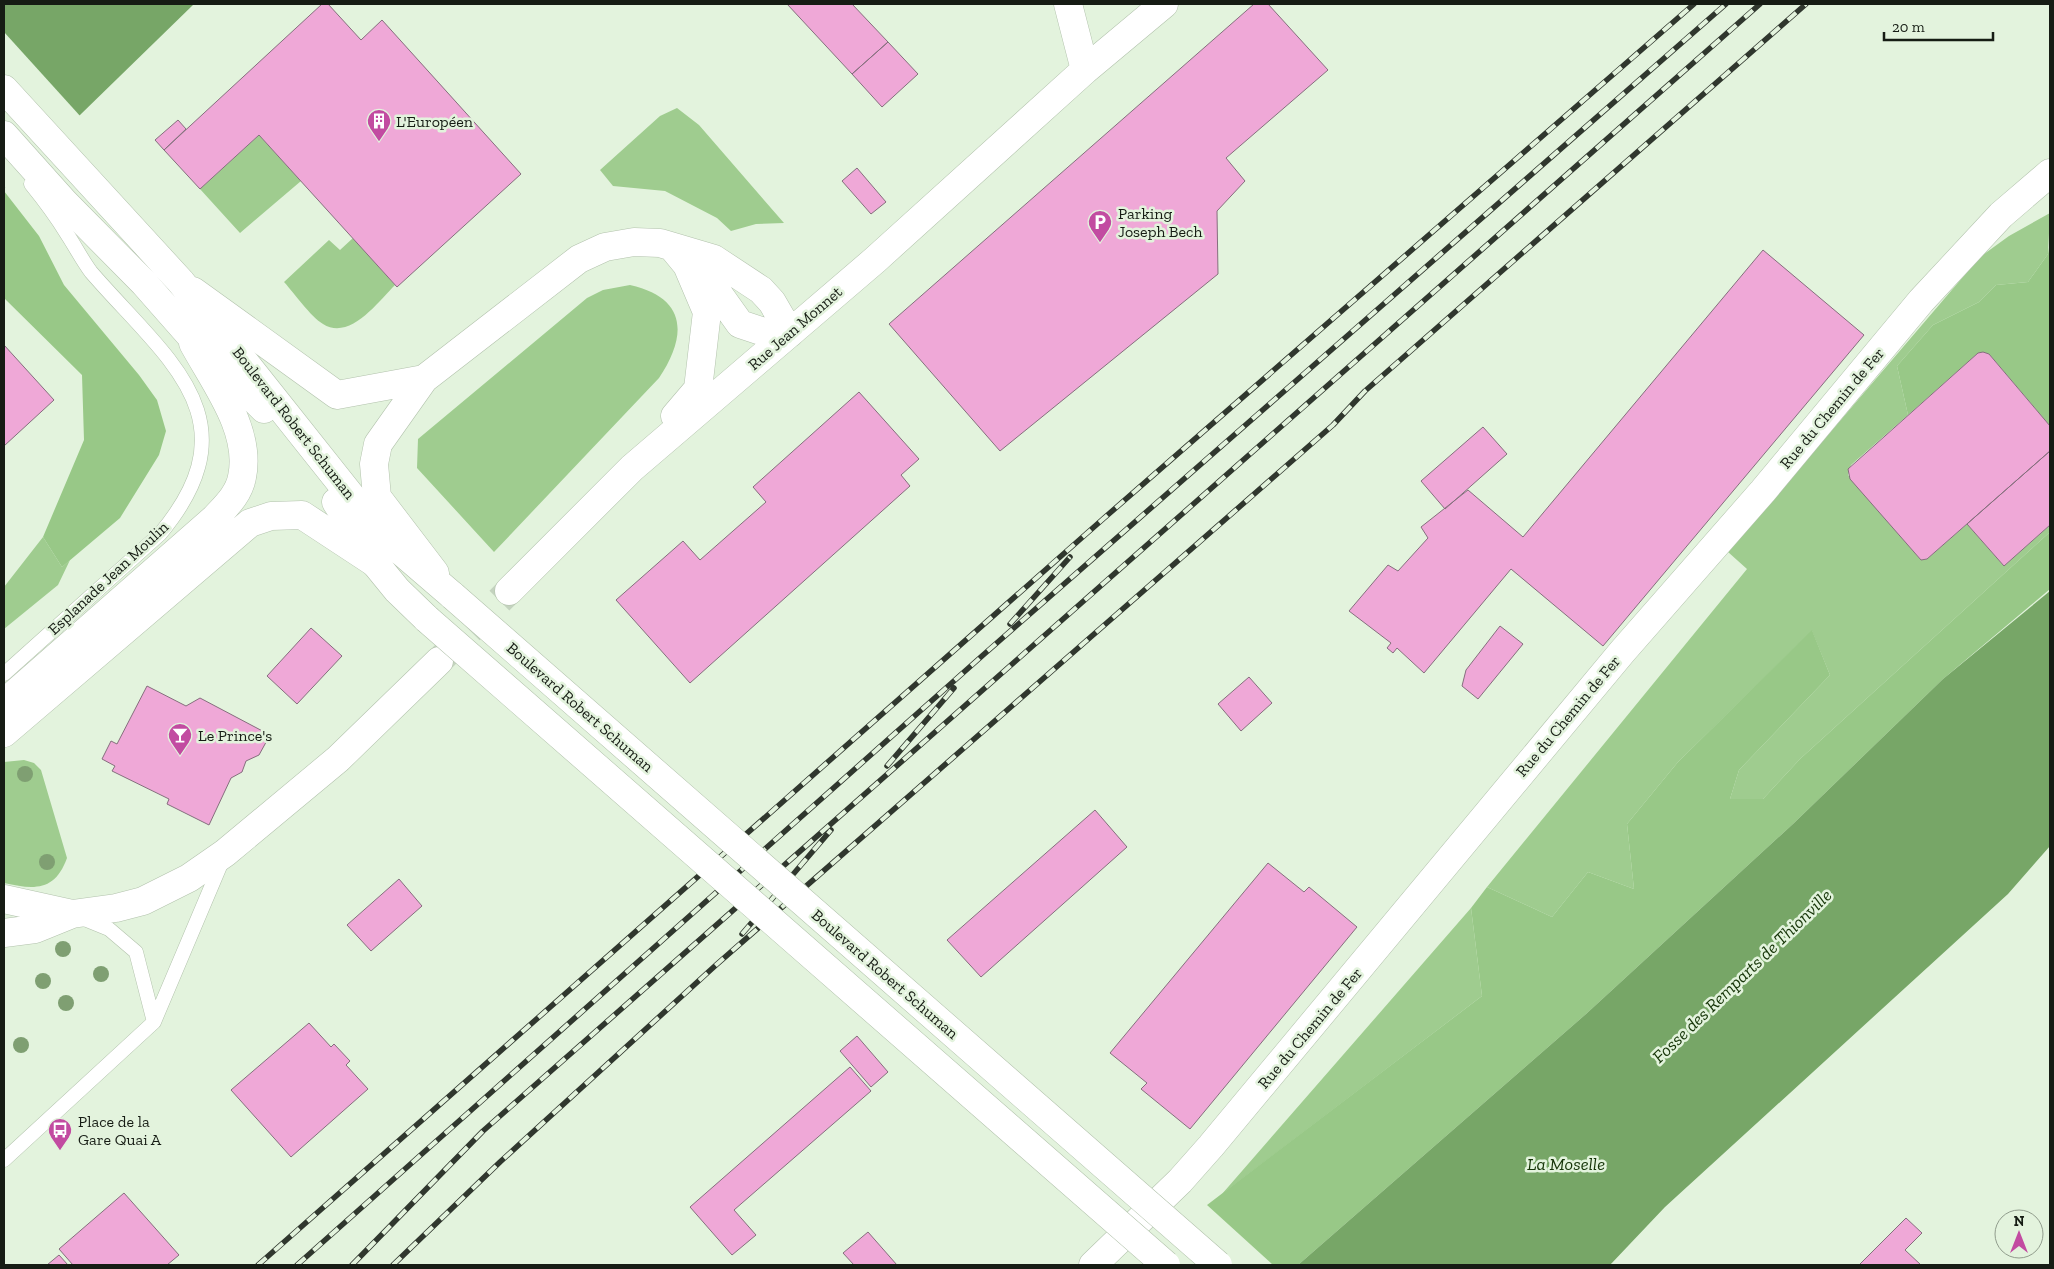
<svg xmlns="http://www.w3.org/2000/svg" width="2054" height="1269" viewBox="0 0 2054 1269" font-family="'Zilla Slab',serif">
	<style>
		.green { fill: #9fcc8f }
		.forest { fill: #98c887 }
		.water { fill: #77a667 }
		.pier { fill: #e3f3dd }
		.building { fill: #efa8d7; stroke: #856f7d }
		.lines { fill: none; stroke-linecap: round; stroke-linejoin: round }
		.minor-tunnel { stroke: #c4d3bf; stroke-width: 28; stroke-dasharray: 28 14; stroke-linecap: butt }
		.service-casing { stroke: #b2c2ac; stroke-width: 15 }
		.minor-casing { stroke: #b2c2ac; stroke-width: 29 }
		.primary-casing { stroke: #b2c2ac; stroke-width: 29 }
		.service { stroke: #fff; stroke-width: 14 }
		.minor { stroke: #fff; stroke-width: 28 }
		.primary { stroke: #fff; stroke-width: 28 }
		.rail-casing { stroke: #30372e; stroke-width: 5.5 }
		.rail { stroke: #e3f3dd; stroke-width: 4; stroke-dasharray: 11; stroke-linecap: butt }
		.primary-bridge-casing { stroke: #b2c2ac; stroke-width: 29; stroke-linecap: butt }
		.primary-bridge { stroke: #fff; stroke-width: 28 }
		.tree { fill: #7f9f72 }
		.labels { text-anchor: middle; dominant-baseline: central; stroke-width: 5; stroke-linejoin: round; paint-order: stroke }
		.poi-label { font-size: 16px; fill: #161c14; stroke: #e3f3dd; text-anchor: start }
		.street-label { font-size: 16px; fill: #161c14; stroke: #e3f3dd }
		.water-label { font-size: 18px; font-style: italic; fill: #153407; stroke: #e3f3dd }
	</style>
	<rect width="100%" height="100%" fill="#e3f3dd"/>
	<path class="green" d="M677,108l22,17 85,98 -28,1 -25,7 -14,-13 -52,-27 -52,-5 -13,-16 60,-54z
		M259,135l42,46 -61,52 -40,-44z
		M2050,213l-2,41 -20,28 -32,3 -17,17 -46,23 -36,41 11,49 -57,50 -3,10 73,85 6,-1 40,-35 37,42 46,-41v7l-250,227 -37,40h-33l9,-29 91,-95 -18,-44 -134,131 -51,62 7,65 -46,-17 -36,45 -65,-30 260,-318 -19,-17 252,-295 29,-21z
		M353,238l42,47c-17,17 -45,56 -72,39 -13,-8 -28,-30 -39,-42l45,-42 11,10z
		M630,285c58,13 57,51 29,93l-165,174 -77,-84 1,-29 169,-141 16,-8z
		M43,537l19,30 8,-7 -12,25 -54,44v-42z
		M24,760l10,3 7,7 26,88c-12,33 -32,32 -63,25v-121z
		M1471,908l11,88 -260,198z"/>
	<path class="forest" d="M4,191l35,45 25,49 75,90 18,25 9,31 -7,24 -39,63 -58,49 -19,-30 41,-97 -2,-65 -78,-77z
		M2050,241v185l-61,-72 -11,-1 -70,62 -11,-49 36,-41 46,-23 17,-17 32,-3 20,-28z
		M2050,532v57l-107,90 -149,144 -208,191 -288,251h-25l-66,-60 275,-209 -11,-88 16,-21 65,30 36,-45 46,17 -7,-65 51,-62 134,-132 18,45 -91,95 -9,29h33l37,-40z"/>
	<path class="water" d="M4,4h190l-190,185z
		M2050,591v255l-42,48 -343,313 -55,58h-312l288,-251 208,-191 149,-144z"/>
	<path class="pier" d="M4,32l77,85 -74,73 -3,-4z"/>
	<path class="building" d="M322,4h6l33,36 21,-20 139,154 -124,113 -138,-152 -59,54 -36,-39z
		M787,4h65l36,38 -36,32z
		M1254,4h14l60,66 -102,88 19,23 -28,30 1,63 -218,177 -111,-127z
		M888,42l30,32 -36,33 -30,-33z
		M178,120l8,9 -22,21 -9,-10z
		M857,168l29,34 -15,12 -29,-33z
		M1763,250l101,85 -261,311 -92,-77 -87,104 -27,-25 -4,5 -6,-5 4,-5 -42,-32 39,-46 10,6 30,-33 -7,-11 47,-37 55,47z
		M4,345l50,55 -50,46z
		M1983,352l6,2 61,72v25l-123,108 -6,1 -71,-81 -2,-10 130,-116z
		M859,392l60,67 -18,16 9,11 -220,197 -74,-83 67,-59 17,19 66,-58 -13,-15z
		M1483,427l24,27 -62,55 -24,-28z
		M2050,451v74l-46,41 -37,-42z
		M1500,626l23,18 -45,55 -16,-13 4,-16z
		M311,628l31,28 -45,48 -30,-28z
		M1249,677l23,26 -31,28 -23,-27z
		M147,686l39,20 14,-8 70,37 -11,20 -13,6 -4,11 -11,6 -22,47 -42,-21 2,-5 -57,-28 3,-5 -13,-7 9,-18 6,3z
		M1095,810l32,37 -146,130 -34,-37z
		M1268,863l36,29 5,-5 48,40 -167,202 -49,-40 6,-6 -37,-30z
		M399,879l23,27 -51,45 -24,-26z
		M309,1023l22,24 3,-3 16,17 -4,4 22,24 -77,68 -60,-67z
		M857,1036l31,36 -17,15 -31,-36z
		M850,1067l21,24 -137,119 22,25 -24,20 -42,-48z
		M124,1193l55,62 -12,10h-94l-14,-16z
		M1906,1218l16,15 -17,17 16,15h-62z
		M868,1232l29,33h-43l-11,-12z
		M59,1255l9,10h-21z"/>
	<g class="lines">
		<path class="minor-tunnel" d="M440,660l69,-69"/>
		<g class="service-casing">
			<path id="service" d="M4,674l156,-140c97,-116 5,-176 -69,-262 -9,-12 -16,-26 -24,-38 -11,-18 -23,-34 -36,-50
				M82,918l27,11 27,23 18,70
				M4,1160l150,-138 69,-163"/>
		</g>
		<g class="minor-casing">
			<path id="minor" d="M1068,4l17,66
				M673,248l14,17 20,47 -9,77 -23,27
				M705,275l35,49 24,8 26,1
				M193,291l144,104 87,-16
				M435,573l-58,-76 -3,-33 4,-20 46,-65 155,-120 26,-12 29,-5 26,1 54,16 47,31 11,12 18,31
				M509,591l123,-123 243,-208 210,-190 79,-66
				M4,703l211,-185c11,-12 24,-24 27,-41 10,-47 -28,-95 -49,-134
				M4,733l246,-210 21,-7 31,-1 73,48
				M4,899l68,15
				M4,933l31,-4 37,-15 44,-6 27,-7 46,-23 36,-25 113,-94 101,-98
				M1093,1265l87,-84 31,-35 411,-494 141,-161 158,-190 80,-86 49,-42"/>
		</g>
		<g class="primary-casing">
			<path id="primary" d="M4,89l177,193 201,253 71,61
				M4,135l60,67 80,81 44,50 76,76
				M336,502l39,61 22,27 30,29"/>
		</g>
		<use href="#service" class="service"/>
		<use href="#minor" class="minor"/>
		<use href="#primary" class="primary"/>
		<g class="rail-casing">
			<path id="rail" d="M1010,624l60,-67
				M887,766l67,-78
				M742,934l89,-104
				M258,1265l845,-746 591,-515
				M297,1265l685,-609 744,-652
				M352,1265l131,-134 1277,-1127
				M393,1265l107,-103 216,-197 617,-540 32,-34 441,-387"/>
		</g>
		<use href="#rail" class="rail"/>
		<g class="primary-bridge-casing">
			<path id="primary-bridge" d="M453,596l765,669
				M427,619l739,646"/>
		</g>
		<use href="#primary-bridge" class="primary-bridge"/>
	</g>
	<g class="tree">
		<circle cx="25" cy="774" r="8"/>
		<circle cx="47" cy="862" r="8"/>
		<circle cx="63" cy="949" r="8"/>
		<circle cx="101" cy="974" r="8"/>
		<circle cx="43" cy="981" r="8"/>
		<circle cx="66" cy="1003" r="8"/>
		<circle cx="21" cy="1045" r="8"/>
	</g>
	<defs>
		<g id="building-pin" transform="scale(1.25)"><path d="M0 17L-7.5 6A9.5 9.5 0 1 1 7.5 6Z" fill="#c24ba1" stroke="#e3f3dd"/><path d="M-4-6H4V6H1V3H-1V6H-4ZM-2.5-4.3h1.7v1.8h-1.7ZM.8-4.3h1.7v1.8H.8ZM-2.5-1h1.7V.8h-1.7ZM.8-1h1.7V.8H.8Z" fill="#fff"/></g>
		<g id="parking-pin" transform="scale(1.25)"><path d="M0 17L-7.5 6A9.5 9.5 0 1 1 7.5 6Z" fill="#c24ba1" stroke="#e3f3dd"/><path d="M-3.5-5.5H1a3.5 3.5 0 0 1 0 7H-1V5.5H-3.5ZM-1-3.4V-.6H.8a1.4 1.4 0 0 0 0-2.8Z" fill="#fff"/></g>
		<g id="bar-pin" transform="scale(1.25)"><path d="M0 17L-7.5 6A9.5 9.5 0 1 1 7.5 6Z" fill="#c24ba1" stroke="#e3f3dd"/><path d="M-6-5H6L.8 .8V4.5H3.5V6h-7V4.5H-.8V.8Z" fill="#fff"/></g>
		<g id="bus-pin" transform="scale(1.25)"><path d="M0 17L-7.5 6A9.5 9.5 0 1 1 7.5 6Z" fill="#c24ba1" stroke="#e3f3dd"/><path d="M-5-6H5V4H4V6H2V4H-2V6H-4V4H-5ZM-3.5-4V0h7V-4ZM-3.5 1.2v1.5H-2V1.2ZM2 1.2v1.5H3.5V1.2Z" fill="#fff"/></g>
	</defs>
	<g fill-rule="evenodd">
		<use href="#building-pin" x="379" y="121"/>
		<use href="#parking-pin" x="1100" y="222"/>
		<use href="#bar-pin" x="180" y="735"/>
		<use href="#bus-pin" x="60" y="1130"/>
	</g>
	<g class="labels">
		<g class="poi-label">
			<text x="396" y="121">L'Européen</text>
			<text x="1118" y="213">Parking<tspan x="1118" dy="18">Joseph Bech</tspan></text>
			<text x="198" y="735">Le Prince's</text>
			<text x="78" y="1121">Place de la<tspan x="78" dy="18">Gare Quai A</tspan></text>
		</g>
		<g class="street-label">
			<text transform="translate(795 328) rotate(-41)">Rue Jean Monnet</text>
			<text transform="translate(1832 408) rotate(-50)">Rue du Chemin de Fer</text>
			<text transform="translate(294 423) rotate(52)">Boulevard Robert Schuman</text>
			<text transform="translate(108 578) rotate(-43)">Esplanade Jean Moulin</text>
			<text transform="translate(580 707) rotate(41)">Boulevard Robert Schuman</text>
			<text transform="translate(1568 716) rotate(-50)">Rue du Chemin de Fer</text>
			<text transform="translate(885 974) rotate(41)">Boulevard Robert Schuman</text>
			<text transform="translate(1310 1028) rotate(-50)">Rue du Chemin de Fer</text>
		</g>
		<g class="water-label">
			<text transform="translate(1742 976) rotate(-44)">Fosse des Remparts de Thionville</text>
			<text x="1566" y="1164">La Moselle</text>
		</g>
	</g>
	<rect width="2054" height="1269" fill="none" stroke="#161c14" stroke-width="10"/>
	<g transform="translate(2019 1234)"><circle r="24" fill="#e3f3dd" stroke="#919d8d"/>
	<path d="M0-4L9 19L0 12L-9 19Z" fill="#c24ba1"/>
	<text y="-8" font-size="14" font-weight="bold" text-anchor="middle" fill="#161c14">N</text>
	</g>
	<path d="M1884 32v8h109v-8" fill="none" stroke="#161c14" stroke-width="2.5"/>
	<text x="1892" y="32" font-size="15" fill="#161c14" stroke="#e3f3dd" stroke-width="4" paint-order="stroke">20 m</text>
</svg>
